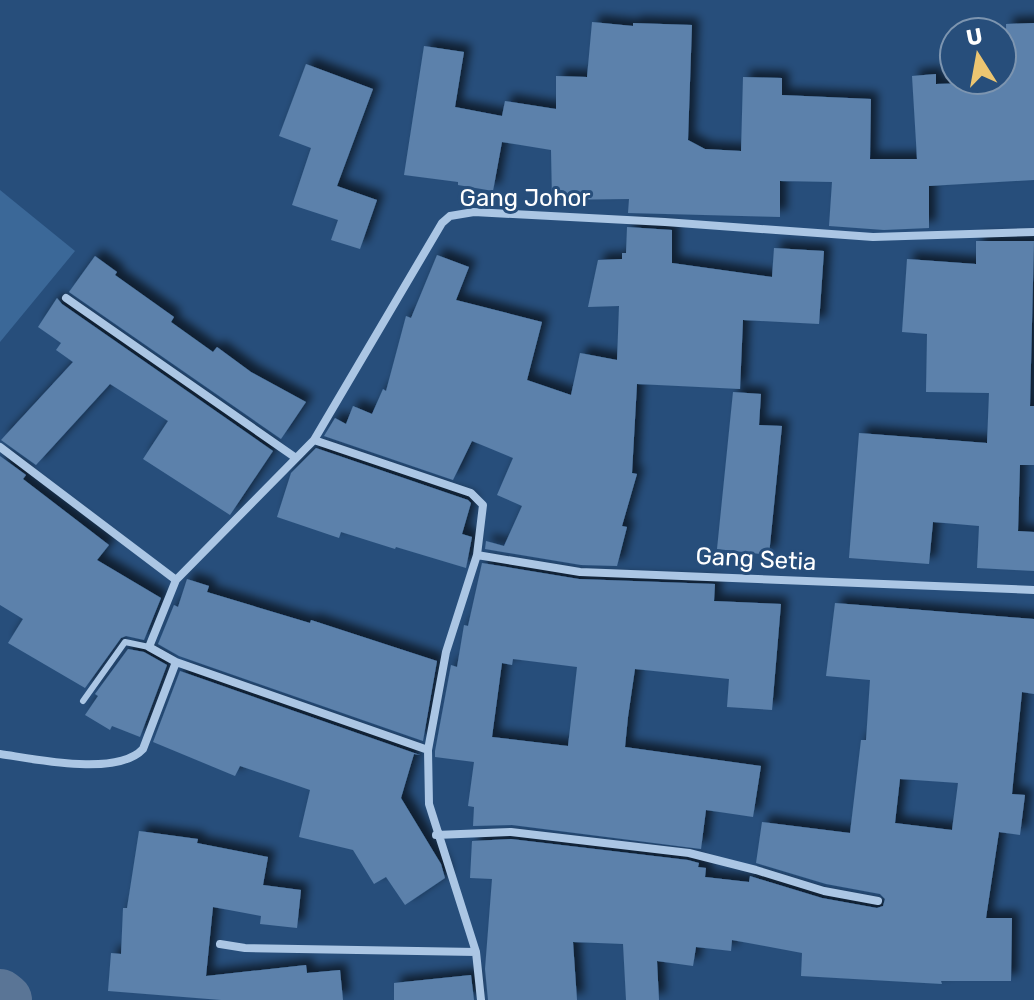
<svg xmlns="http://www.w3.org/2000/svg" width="1034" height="1000" viewBox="0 0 1034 1000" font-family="Rubik,sans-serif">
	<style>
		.green { fill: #3b6898 }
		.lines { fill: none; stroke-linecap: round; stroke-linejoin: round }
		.river { stroke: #5a7596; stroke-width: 54 }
		.building { fill: #5b81ab; fill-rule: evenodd; filter: url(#shadow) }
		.lane { stroke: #abc6e4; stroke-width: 6 }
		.street { stroke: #abc6e4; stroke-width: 8 }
		.labels { text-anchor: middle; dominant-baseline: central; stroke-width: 6; stroke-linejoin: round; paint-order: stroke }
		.street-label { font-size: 24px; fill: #fff; stroke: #274e7b }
	</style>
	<defs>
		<filter id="shadow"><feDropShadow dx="7" dy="-7" stdDeviation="4" flood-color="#0009"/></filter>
	</defs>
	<rect width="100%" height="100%" fill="#274e7b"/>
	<path class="green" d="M0,190l75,61 -75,91z"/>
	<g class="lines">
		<path class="river" d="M0,996l5,4"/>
	</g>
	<path class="building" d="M592,22l41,4v-3l59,2 -4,115 17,9 36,2 2,-74 39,1v17l89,4 -1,60h47l-5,-83 24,-2v10l71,-2 -1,-58 28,-1v157l-105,6v42l-45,2 -55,-4 3,-44 -52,-1v36l-152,-4 1,-14 -77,1 -1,-50 -49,-8 -9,49 -35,-6v-3l-54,-7 20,-129 40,6 -9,55 47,9 3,-15 51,8v-33l31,1z
		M306,64l67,25 -36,97 40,14 -17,49 -29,-9 7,-20 -46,-15 19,-57 -32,-12z
		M627,227l45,3v33l100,14 2,-29 50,3 -5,73 -76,-4 -3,69 -103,-5 -5,89 5,1 -15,52 5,1 -10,39 -36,-1 -96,-16 1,-8 18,5 18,-40 -25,-11 16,-37 -41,-17 -19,39 -129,-44 11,-18 11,6 7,-18 19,8 11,-25 3,2 20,-75 5,2 26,-63 32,12 -13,33 86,22 -15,58 44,15 9,-42 37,7 2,-54 -31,1 10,-47 24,-1v-6h4z
		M976,241h58l-4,165h4v59h-14l-2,66 16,1v39l-57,-3 2,-42 -46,-4 -4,42 -80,-6 10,-125 128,10 2,-50 -63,-1 1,-58 -25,-2 5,-73 69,5z
		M95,256l22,16 -2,3 59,42 -3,5 42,30 4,-5 34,25 55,30 -25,37 -212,-147z
		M57,298l5,6 211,147 -43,64 -87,-56 25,-38 -58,-37 -74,81 -35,-25 72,-78 -17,-12 5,-7 -23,-16z
		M733,392l28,2 -2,31 23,1 -13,129 -52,-6z
		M316,448l152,52 3,3 -9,31 10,3 -6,31 -70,-21 -1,2 -54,-17 -2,6 -62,-21 14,-44z
		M0,456l26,19 -3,4 86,66 -12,15 64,38 -17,42 -18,-4 -5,2 -36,50 -77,-45 15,-24 -23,-14z
		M482,563l97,16 136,5 -1,17 67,3 -9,106 -45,-3 2,-28 -94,-10 -7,48 -3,30 136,19 -8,51 -47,-7 -5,39 -189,-24 -39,1 1,-19 -6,-1 6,-44 -39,-5v-6l16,-86 6,2 7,-42 4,1zM513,659l64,8 -9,79 -76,-9 10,-74 10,2z
		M187,579l22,7 -2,6 103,31 1,-3 126,41 -14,80 -244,-85 -21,-12 16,-39 4,2z
		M835,603l199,16v75l-12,-2 -10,102 13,1 -5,40 -21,-3 -13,86h26l-1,63h-70l1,3 -141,-8 1,-23 -70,-13 -1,11 -35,-4 -3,19 -36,-5 2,39h-33l-3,-56 -50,-2 4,58h-89l-3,-31 7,-90 -22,-1 2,-37 39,-2 177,21 11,3 -1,4 8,1 -1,9 44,5 1,-6 3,1 69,21 55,10 6,-2 2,-7 -5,-5 -54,-10 -70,-21 6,-41 88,11 11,-93h5l4,-60 -44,-4zM900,779l58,4 -6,47 -57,-7z
		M128,649l16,3 23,13 -27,72 -28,-11 -2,4 -25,-15 13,-19 -3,-2z
		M180,671l240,84 -6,-1 -13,44 40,66 4,14 -40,27 -19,-28 -12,7 -21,-34 -54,-13 11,-47 -70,-24 -5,10 -82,-34z
		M139,831l59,8 -1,4 71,14 -5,28 38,5 -4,38 -37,-4 1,-8 -48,-9 -7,69 100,-11 1,8 33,-3 3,30h-122l-113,-9 3,-38 10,1 2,-46h4z
		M471,975l3,25h-80v-17z"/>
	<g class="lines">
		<path class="lane" d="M83,701l42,-59 24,5"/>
		<path class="street" d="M66,298l230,160
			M314,440l157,53 12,12 -6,50 -31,97 -18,98 1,54 47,148 5,48
			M0,447l176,133
			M477,555l103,17 454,18
			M428,750l-252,-88 -27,-15 27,-67 138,-140 128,-217 8,-7 24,-4 191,10 208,15 161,-5
			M0,754c35,5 117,23 143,-5l33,-87
			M436,835l75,-3 178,21 67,17 68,21 54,10
			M220,944l25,4 231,4"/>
	</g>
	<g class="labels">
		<g class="street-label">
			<text x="525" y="198">Gang Johor</text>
			<text transform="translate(756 559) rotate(3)">Gang Setia</text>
		</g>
	</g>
	<g transform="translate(978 56) rotate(349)"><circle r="38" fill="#274e7b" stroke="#7d95b0" stroke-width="2"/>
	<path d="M0-6L14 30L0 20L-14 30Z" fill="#ecc571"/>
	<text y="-12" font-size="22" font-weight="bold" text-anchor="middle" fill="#ffffff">U</text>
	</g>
</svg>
